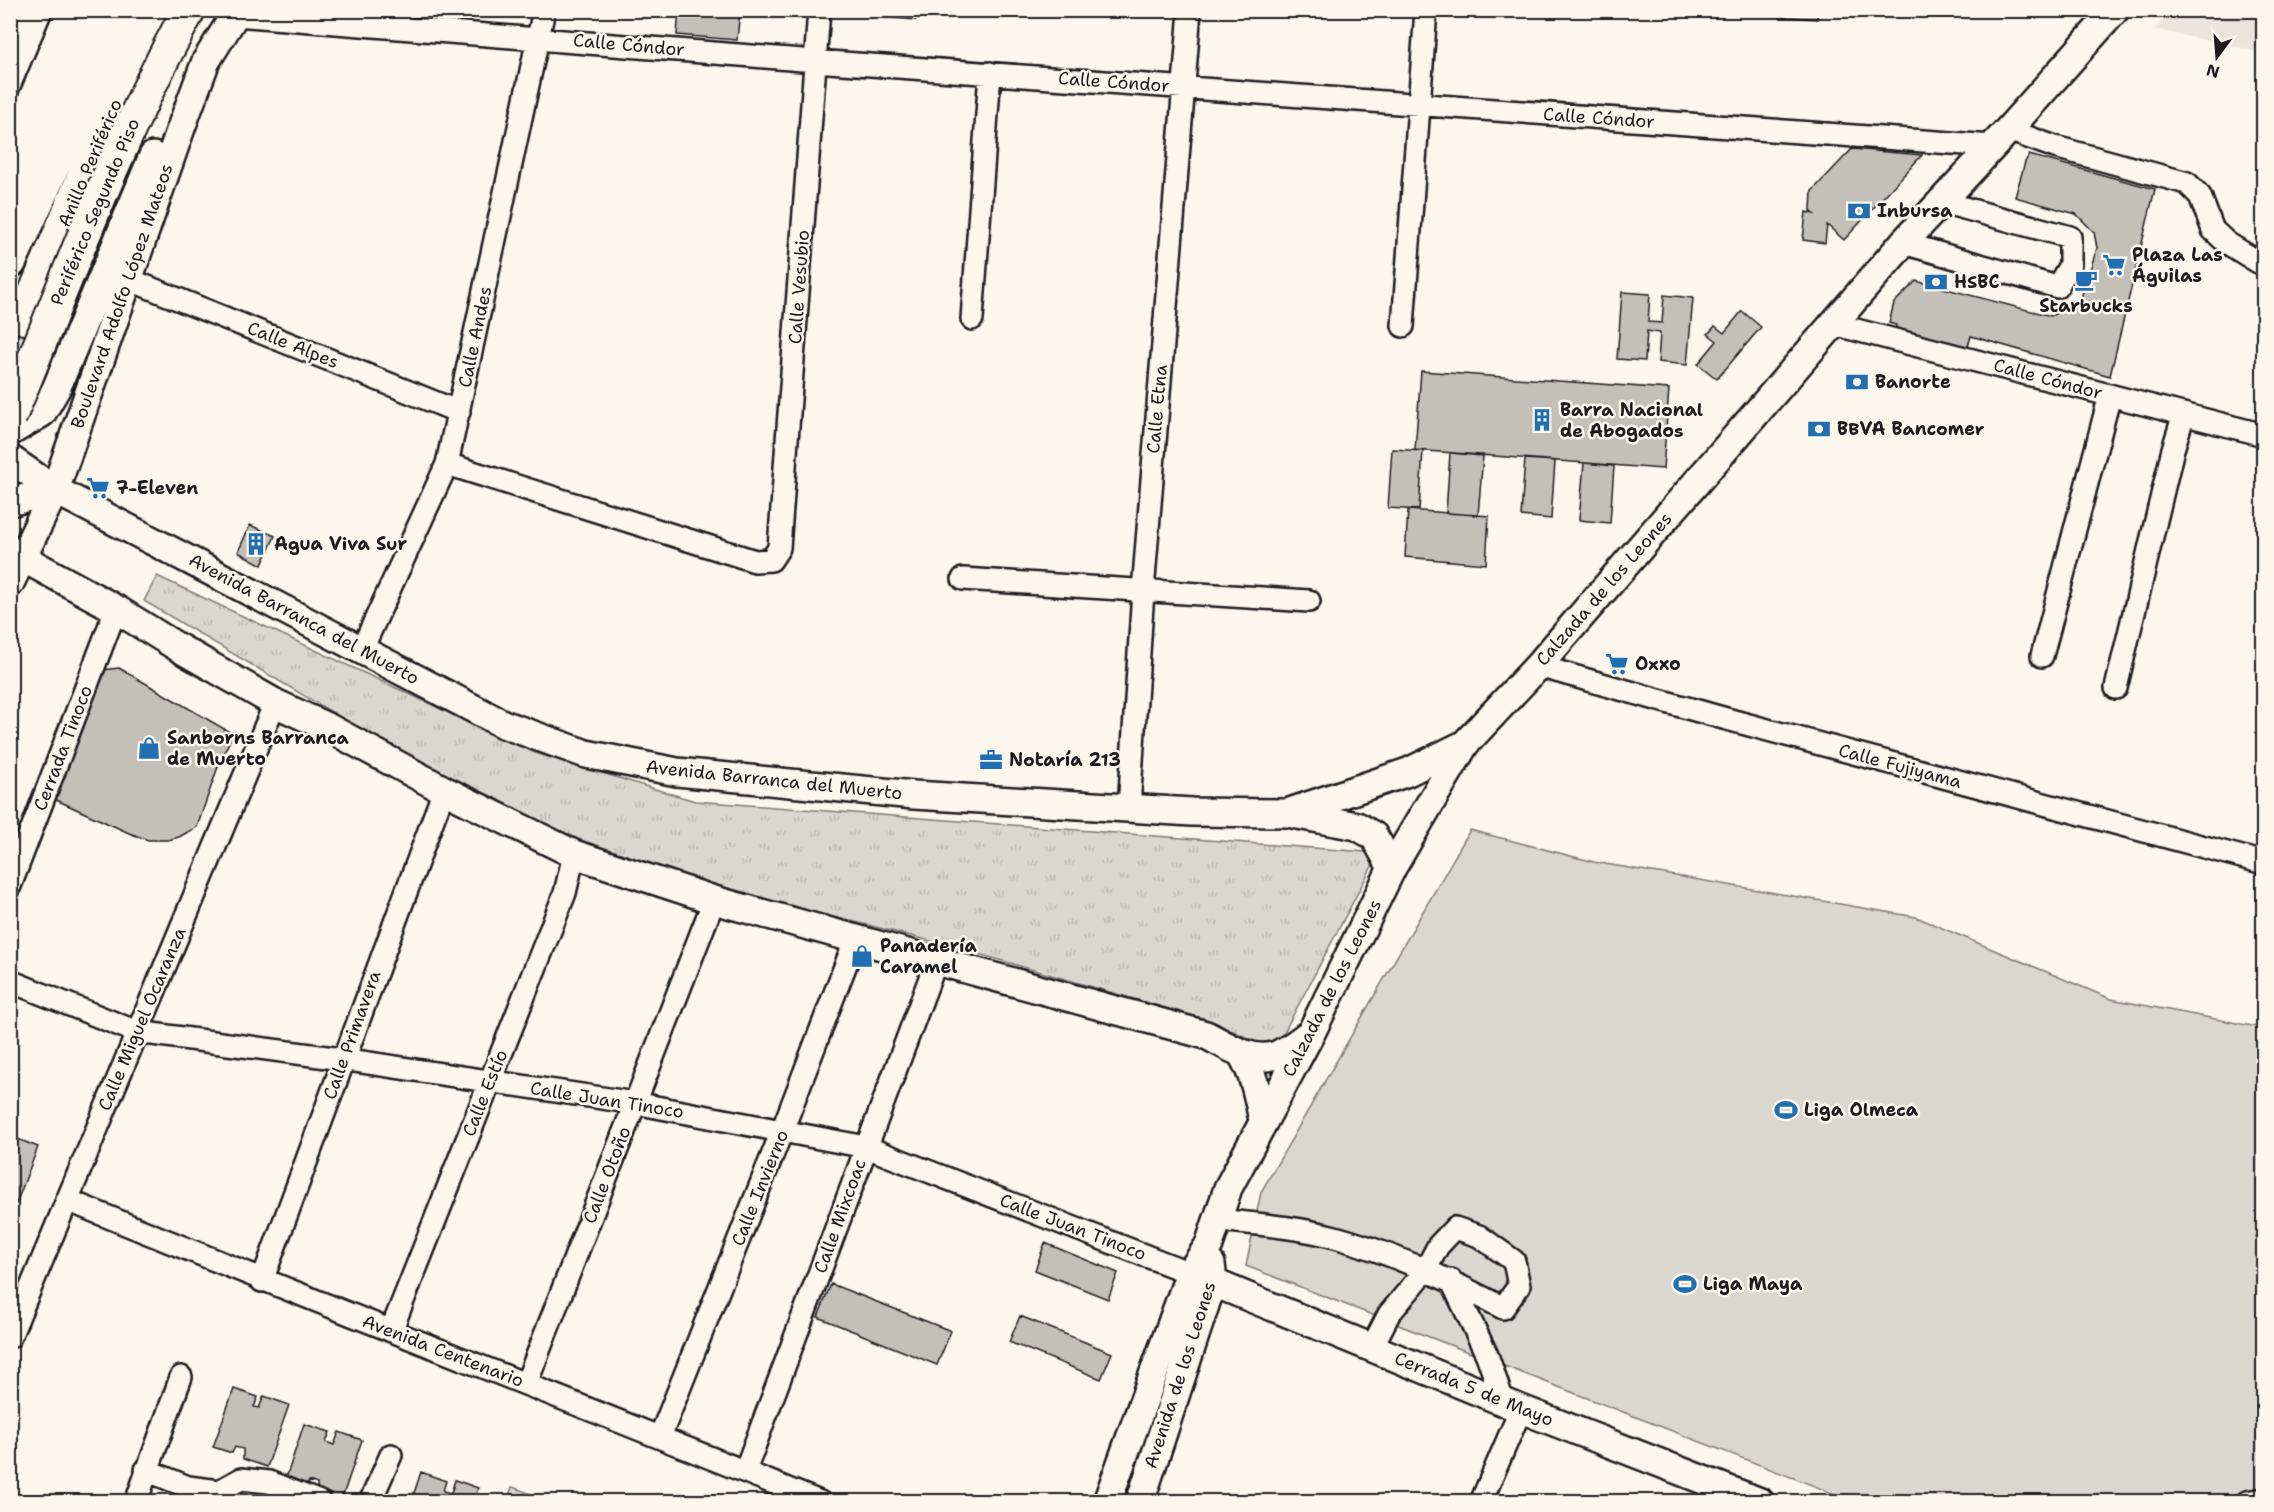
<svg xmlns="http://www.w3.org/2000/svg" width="2274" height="1512" viewBox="0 0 2274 1512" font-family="'Shantell Sans',sans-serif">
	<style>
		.built { fill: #eae6dc }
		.grass { fill: #dad7ce; stroke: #7b7a75; stroke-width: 1.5 }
		.park { fill: url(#park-tufts); stroke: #7b7a75; stroke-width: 1.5 }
		.building { fill: #c3c0b8; stroke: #1c1c1c; stroke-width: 1.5 }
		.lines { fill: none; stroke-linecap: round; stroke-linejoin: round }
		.highway-tunnel { stroke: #dad6cd; stroke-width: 32; stroke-dasharray: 32 16; stroke-linecap: butt }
		.minor-casing { stroke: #1c1c1c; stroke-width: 26 }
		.major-casing { stroke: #1c1c1c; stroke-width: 32 }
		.highway-casing { stroke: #1c1c1c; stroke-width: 36 }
		.minor { stroke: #fbf7ec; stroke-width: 21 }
		.major { stroke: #fbf7ec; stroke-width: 27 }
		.highway { stroke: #fbf7ec; stroke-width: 32 }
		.highway-bridge-casing { stroke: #1c1c1c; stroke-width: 36; stroke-linecap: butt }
		.highway-bridge { stroke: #fbf7ec; stroke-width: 32 }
		.labels { text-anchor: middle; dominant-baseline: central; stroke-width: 5; stroke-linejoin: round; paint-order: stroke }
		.street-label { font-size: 18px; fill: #1c1c1c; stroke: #fbf7ec }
		.poi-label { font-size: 18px; font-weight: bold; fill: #1c1c1c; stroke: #fbf7ec; text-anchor: start }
	</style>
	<defs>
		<pattern id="park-tufts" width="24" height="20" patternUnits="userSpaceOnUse" patternTransform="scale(1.5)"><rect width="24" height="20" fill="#dad7ce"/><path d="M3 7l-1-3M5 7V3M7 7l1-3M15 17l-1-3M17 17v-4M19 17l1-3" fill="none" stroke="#bab8b0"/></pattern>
	</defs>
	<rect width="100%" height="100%" fill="#fbf7ec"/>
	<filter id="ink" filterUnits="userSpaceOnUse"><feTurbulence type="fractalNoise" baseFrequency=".0167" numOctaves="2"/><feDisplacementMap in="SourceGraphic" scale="12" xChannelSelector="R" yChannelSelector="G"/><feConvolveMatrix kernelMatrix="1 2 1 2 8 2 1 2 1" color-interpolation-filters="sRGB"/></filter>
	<g filter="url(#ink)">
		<path class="built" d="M2172,11h91v42l-109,-24z"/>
		<path class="grass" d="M1470,830l124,32 322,55 195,82 152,29v473h-410l-607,-235 15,-74z"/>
		<path class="park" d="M157,576l378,177 160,48 684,52 -105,198 -57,-28 -259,-75 -90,-23 -145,-33 -115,-37 -158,-73 -306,-181z
			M512,1487h1l36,14h-42z"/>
		<path class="building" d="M679,10h61l-3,30 -60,-5z
			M833,10h84l-1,10 -83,-7z
			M1695,10h123l-1,9z
			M1852,149l70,6 -78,85 -17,-15 -2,18 -22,-3 3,-28 8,2 -3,-3 1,-20z
			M2029,155l126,34 -45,187 -139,-40 -4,14 -72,-19 1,-6 -7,-2 5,-20 22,-22 135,35 29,-15 17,-53 -3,-16 -18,-18 -61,-17 10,-35z
			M1622,292l28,2 -2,28 14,1 2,-28 29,3 -6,67 -29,-3 2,-29 -13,-2 -2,30 -28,-2z
			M1742,311l19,16 -44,52 -19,-15 19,-23 -9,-7 7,-8 9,7z
			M1421,371l248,18 -6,80 -248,-19z
			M1392,449l31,2 -4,59 -31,-2z
			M1450,453l33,3 -5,59 -32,-2z
			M1525,459l30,2 -4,58 -30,-3z
			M1584,463l30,3 -4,57 -31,-3z
			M1408,510l81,6 -3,48 -81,-7z
			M250,525l25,11 -13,29 -24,-13z
			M119,668l114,66 -13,27 -23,66 -18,10 -11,3h-20l-19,-7 -77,-35 50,-128z
			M10,1136l28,11 -22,57 -6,-2z
			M1045,1243l73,30 -10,26 -73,-29z
			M831,1284l120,47 -14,34 -119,-48z
			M1020,1316l92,37 -11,26 -92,-37z
			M234,1389l24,8 -4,10 5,1 5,-12 25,9 -22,62 -24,-8v-10l-8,-2 -3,6 -19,-6z
			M304,1424l26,8 -4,10 8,3 5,-13 23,8 -21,61 -23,-7 -1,-10 -8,-3 -2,7 -22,-7z
			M421,1472l25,9 -3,10 8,2 4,-13 23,8 -4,14h-63z"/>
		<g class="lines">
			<path class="highway-tunnel" d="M10,350l14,-32"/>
			<g class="minor-casing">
				<path id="minor" d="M235,15l580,46 1178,85
					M2008,130l47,17 132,36 13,13 13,34 14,13 31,19
					M1903,243l154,44 13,-22v-28l-128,-35
					M128,279l331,133
					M972,319l18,-246
					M1833,324l431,111
					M1403,326l23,-316
					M447,464l308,97 16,-1 8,-12 40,-538
					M963,579l346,22
					M362,649l85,-185 97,-454
					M2042,656l68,-261
					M1538,666l185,52 541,145
					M2116,688l57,-239 11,-35
					M1129,808l14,-217 47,-581
					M10,886l106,-277
					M10,981l127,51 205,27 293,44 231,44 324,126
					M67,1200c250,103 502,200 753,302
					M1217,1220c39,4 80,7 118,17 58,16 115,43 168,71l16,-22 -5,-25 -35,-25 -24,-8 -17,18 -13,25 -36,43 -17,33
					M1451,1280l36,75 16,46
					M262,1281l182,-491
					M391,1331l174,-438 9,-39
					M10,1337l265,-634
					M526,1384l188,-484
					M660,1437l122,-306 74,-193
					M146,1470l42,17 31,4 22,-12 28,3 51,20
					M745,1471l191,-509
					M136,1502l45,-125
					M370,1502l21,-47
					M1481,1502l40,-93
					M2247,1502l17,-3"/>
			</g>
			<g class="major-casing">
				<path id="major" d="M10,152l60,-142
					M10,432l32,-19 14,-24 97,-233
					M10,459l45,31 448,234 83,30 91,18 237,23 278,17 95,1 70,13 17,10 18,32
					M10,502l45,-12
					M10,551l106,58 63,39 96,55 54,25 115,62 130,64 140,46 492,135c20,10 44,27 67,21 12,-3 26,-15 36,-22
					M10,583l45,-93 126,-362 25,-67 32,-51
					M1290,812l118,-40 57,-28
					M1241,1053c13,21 17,43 22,67
					M1190,1273l331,136 239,93
					M1107,1502l83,-229 19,-28 19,-57 83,-155 81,-165 73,-124 73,-78 365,-423 105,-113 107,-120
					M1140,1502l73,-221 -2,-17"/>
			</g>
			<g class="highway-casing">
				<path id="highway" d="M10,205l79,-177 11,-18
					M10,262l100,-221 19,-31
					M24,318l110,-260 26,-48"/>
			</g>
			<use href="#minor" class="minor"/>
			<use href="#major" class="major"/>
			<use href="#highway" class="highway"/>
			<g class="highway-bridge-casing">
				<path id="highway-bridge" d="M10,417c57,-137 107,-277 179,-407"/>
			</g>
			<use href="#highway-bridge" class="highway-bridge"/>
		</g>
	</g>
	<defs>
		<g id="bank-bare" transform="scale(1.8)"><path d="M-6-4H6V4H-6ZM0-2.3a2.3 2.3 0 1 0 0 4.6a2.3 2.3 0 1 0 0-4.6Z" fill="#1f6fb2" stroke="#fbf7ec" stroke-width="2.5" paint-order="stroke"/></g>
		<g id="supermarket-bare" transform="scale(1.8)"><path d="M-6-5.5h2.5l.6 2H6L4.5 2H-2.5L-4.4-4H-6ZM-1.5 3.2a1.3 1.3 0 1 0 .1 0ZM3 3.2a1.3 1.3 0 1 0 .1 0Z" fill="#1f6fb2" stroke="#fbf7ec" stroke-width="2.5" paint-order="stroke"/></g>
		<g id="cafe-bare" transform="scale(1.8)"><path d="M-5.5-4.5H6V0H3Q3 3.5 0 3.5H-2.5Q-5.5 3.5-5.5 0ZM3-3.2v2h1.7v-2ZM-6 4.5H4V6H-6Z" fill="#1f6fb2" stroke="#fbf7ec" stroke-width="2.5" paint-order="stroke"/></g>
		<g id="building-bare" transform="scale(1.8)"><path d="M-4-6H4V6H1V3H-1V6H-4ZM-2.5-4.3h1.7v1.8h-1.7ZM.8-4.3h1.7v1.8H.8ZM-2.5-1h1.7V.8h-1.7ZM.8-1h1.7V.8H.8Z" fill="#1f6fb2" stroke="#fbf7ec" stroke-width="2.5" paint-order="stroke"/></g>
		<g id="shop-bare" transform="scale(1.8)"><path d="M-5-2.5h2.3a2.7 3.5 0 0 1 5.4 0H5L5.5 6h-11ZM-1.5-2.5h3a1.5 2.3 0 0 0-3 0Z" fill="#1f6fb2" stroke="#fbf7ec" stroke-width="2.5" paint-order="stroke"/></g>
		<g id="office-bare" transform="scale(1.8)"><path d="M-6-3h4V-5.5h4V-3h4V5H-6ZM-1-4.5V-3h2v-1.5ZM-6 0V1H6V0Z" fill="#1f6fb2" stroke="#fbf7ec" stroke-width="2.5" paint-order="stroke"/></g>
		<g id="stadium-bare" transform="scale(1.8)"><path d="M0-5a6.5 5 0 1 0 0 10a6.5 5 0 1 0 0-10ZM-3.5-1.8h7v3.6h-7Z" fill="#1f6fb2" stroke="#fbf7ec" stroke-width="2.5" paint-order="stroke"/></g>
	</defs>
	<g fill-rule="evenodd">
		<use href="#bank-bare" x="1859" y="211"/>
		<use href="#supermarket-bare" x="2114" y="265"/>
		<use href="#cafe-bare" x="2086" y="280"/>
		<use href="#bank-bare" x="1936" y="282"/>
		<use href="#bank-bare" x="1857" y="382"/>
		<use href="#building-bare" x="1542" y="420"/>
		<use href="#bank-bare" x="1819" y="429"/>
		<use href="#supermarket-bare" x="98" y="488"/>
		<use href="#building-bare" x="256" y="544"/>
		<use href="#supermarket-bare" x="1617" y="664"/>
		<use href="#shop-bare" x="149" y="748"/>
		<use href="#office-bare" x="991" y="760"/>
		<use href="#shop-bare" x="862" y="956"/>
		<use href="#stadium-bare" x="1786" y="1110"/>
		<use href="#stadium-bare" x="1685" y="1284"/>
	</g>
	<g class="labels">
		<g class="street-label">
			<text transform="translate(629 45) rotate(5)">Calle Cóndor</text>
			<text transform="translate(1114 82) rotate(4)">Calle Cóndor</text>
			<text transform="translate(1599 118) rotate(4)">Calle Cóndor</text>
			<text transform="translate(90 163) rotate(-67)">Anillo Periférico</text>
			<text transform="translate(95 212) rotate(-67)">Periférico Segundo Piso</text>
			<text transform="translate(799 287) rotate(-86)">Calle Vesubio</text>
			<text transform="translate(122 296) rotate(-71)">Boulevard Adolfo López Mateos</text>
			<text transform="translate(475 337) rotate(-78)">Calle Andes</text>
			<text transform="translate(293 345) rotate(22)">Calle Alpes</text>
			<text transform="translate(2048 379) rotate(15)">Calle Cóndor</text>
			<text transform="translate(1157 409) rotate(-85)">Calle Etna</text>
			<text transform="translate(1604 589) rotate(-49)">Calzada de los Leones</text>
			<text transform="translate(304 619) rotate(28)">Avenida Barranca del Muerto</text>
			<text transform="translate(63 748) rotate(-69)">Cerrada Tinoco</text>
			<text transform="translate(1900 766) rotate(15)">Calle Fujiyama</text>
			<text transform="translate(774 780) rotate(6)">Avenida Barranca del Muerto</text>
			<text transform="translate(1332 988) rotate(-63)">Calzada de los Leones</text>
			<text transform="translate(142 1019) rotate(-67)">Calle Miguel Ocaranza</text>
			<text transform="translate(352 1035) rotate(-70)">Calle Primavera</text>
			<text transform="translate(485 1093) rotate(-68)">Calle Estío</text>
			<text transform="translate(607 1100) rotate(9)">Calle Juan Tinoco</text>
			<text transform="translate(607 1175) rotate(-69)">Calle Otoño</text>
			<text transform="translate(760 1188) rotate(-68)">Calle Invierno</text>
			<text transform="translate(840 1216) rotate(-70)">Calle Mixcoac</text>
			<text transform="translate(1073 1227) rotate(21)">Calle Juan Tinoco</text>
			<text transform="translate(443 1351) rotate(21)">Avenida Centenario</text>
			<text transform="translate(1180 1375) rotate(-72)">Avenida de los Leones</text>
			<text transform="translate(1474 1389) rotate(22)">Cerrada 5 de Mayo</text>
		</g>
		<g class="poi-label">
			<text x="1877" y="211">Inbursa</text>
			<text x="2132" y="255">Plaza Las<tspan x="2132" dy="21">Águilas</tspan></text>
			<text x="1954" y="282">HSBC</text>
			<text x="2086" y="306" text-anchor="middle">Starbucks</text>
			<text x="1875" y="382">Banorte</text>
			<text x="1560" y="410">Barra Nacional<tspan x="1560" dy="21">de Abogados</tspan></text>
			<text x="1837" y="429">BBVA Bancomer</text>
			<text x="116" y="488">7-Eleven</text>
			<text x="274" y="544">Agua Viva Sur</text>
			<text x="1635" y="664">Oxxo</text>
			<text x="167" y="738">Sanborns Barranca<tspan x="167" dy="21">de Muerto</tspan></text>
			<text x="1009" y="760">Notaría 213</text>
			<text x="880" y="946">Panadería<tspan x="880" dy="21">Caramel</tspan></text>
			<text x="1804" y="1110">Liga Olmeca</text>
			<text x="1703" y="1284">Liga Maya</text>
		</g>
	</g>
	<rect width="2274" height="1512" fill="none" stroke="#fbf7ec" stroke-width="36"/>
	<rect x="18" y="18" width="2238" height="1476" fill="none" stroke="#1c1c1c" stroke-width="2" filter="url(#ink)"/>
	<g transform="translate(2217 57) rotate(196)" stroke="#fbf7ec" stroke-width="4.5" paint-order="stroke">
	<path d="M0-4.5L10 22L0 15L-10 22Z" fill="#1c1c1c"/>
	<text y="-9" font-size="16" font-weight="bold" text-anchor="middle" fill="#1c1c1c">N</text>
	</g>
</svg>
